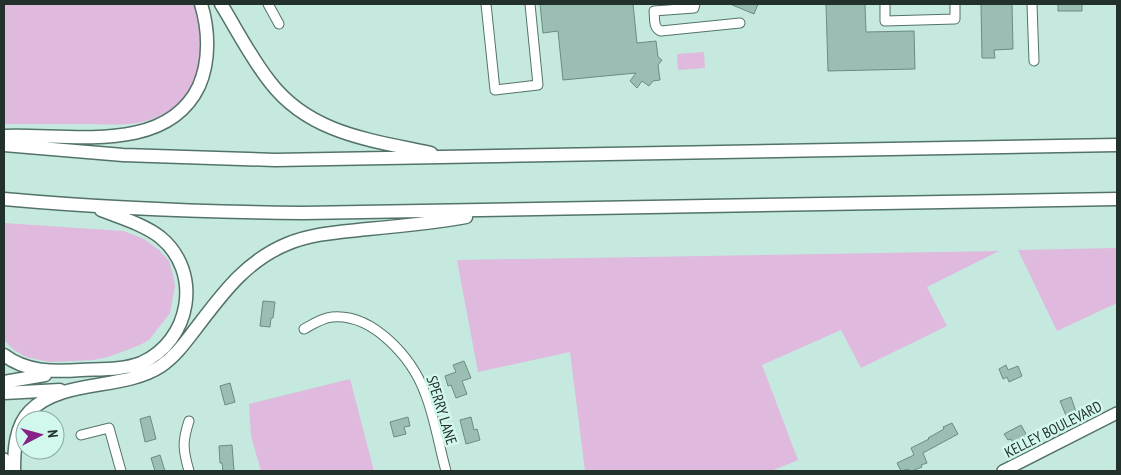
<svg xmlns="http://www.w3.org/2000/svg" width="1121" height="475" viewBox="0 0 1121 475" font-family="'PT Sans Narrow',sans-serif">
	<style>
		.green { fill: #dfb9de }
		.building { fill: #9bbeb4; stroke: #6a8c82 }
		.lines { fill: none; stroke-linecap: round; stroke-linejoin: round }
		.minor-casing { stroke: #53736a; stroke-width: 11 }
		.major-casing { stroke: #53736a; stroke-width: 14 }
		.highway-casing { stroke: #53736a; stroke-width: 15 }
		.minor { stroke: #fff; stroke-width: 9 }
		.major { stroke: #fff; stroke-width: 11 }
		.highway { stroke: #fff; stroke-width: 12 }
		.labels { text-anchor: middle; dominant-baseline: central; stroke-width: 5; stroke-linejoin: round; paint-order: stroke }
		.street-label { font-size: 15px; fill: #23312d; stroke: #d2f7ec }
	</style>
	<rect width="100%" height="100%" fill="#c5e9df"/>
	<path class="green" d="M4,4h190c12,45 10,97 -42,115 -21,8 -46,5 -68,5 -27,0 -54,0 -80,0z
		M704,52l1,16 -27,2 -1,-16z
		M4,223l119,8 11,4 10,4 15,11 10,11 4,14 2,11 -5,27 -21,27 -9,5 -32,12 -15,3 -43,2 -24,-5 -12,-7 -10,-10z
		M1117,248v55l-60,28 -39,-81z
		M999,251l-72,36 20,39 -86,42 -20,-38 -79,35 36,95 -27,11h-186l-15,-119 -92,20 -21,-112z
		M350,379l24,92h-113l-10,-35 -2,-32z"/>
	<path class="building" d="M540,4h93l4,39 19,-2 2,16 4,3 -4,5 2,15 -7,1 -4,5 -7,-5 -5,7 -7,-7 6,-8 -73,7 -5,-49 -15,2z
		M730,4h28l-4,10z
		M826,4h39l1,28 48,-1 1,38 -87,2z
		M981,4h31l1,45 -19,1 1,8h-13z
		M1058,4h24v7h-24z
		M263,301l12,1 -2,16h-2l-1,9 -10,-1z
		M464,361l7,17 -9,3 5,13 -11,4 -5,-13 -3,1 -3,-10 11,-4 -3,-7z
		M1006,365l2,5 10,-4 4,10 -13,6 -2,-5 -4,2 -4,-10z
		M230,383l5,19 -10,3 -5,-19z
		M1071,397l8,24 -9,4 -10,-24z
		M150,416l6,23 -11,3 -5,-23z
		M408,417l2,9 -6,1 2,7 -12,3 -4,-15z
		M471,417l3,13 3,-1 3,11 -14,4 -6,-24z
		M952,423l6,11 -35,19 4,10 -6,2 1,2 -10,4h-2l-2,-2 -7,2 -4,-8 17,-8 -3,-7 18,-9 -1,-1 16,-9 -1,-2z
		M1021,425l6,11 -14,7 -2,-4 -3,1 -4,-6z
		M232,445l2,26h-11l-1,-8h-2l-1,-17z
		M160,455l5,16h-10l-4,-13z"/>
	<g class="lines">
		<g class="minor-casing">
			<path id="minor" d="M268,4l11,20
				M486,4l9,86 43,-5 -8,-81
				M695,4l-1,4 -40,3c1,8 -1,17 7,20l79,-8
				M885,4v17l70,-2v-15
				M1032,4l2,57
				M304,329c9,-5 18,-11 28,-12 41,-4 80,41 93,76 10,25 14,53 21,78
				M189,421c-7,21 -6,29 0,50
				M81,435l28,-7 12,43"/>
		</g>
		<g class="major-casing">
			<path id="major" d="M4,459l4,12
				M1003,471l114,-58"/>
		</g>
		<g class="highway-casing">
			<path id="highway" d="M221,4c16,26 30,54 49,78 40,52 101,58 161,71
				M4,136c62,-3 162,20 195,-50 11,-25 10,-56 2,-82
				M4,145l119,10 152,5 842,-15
				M4,199c99,9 199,13 299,14l814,-14
				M4,355c22,17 50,17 77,15 19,-1 42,0 60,-7 50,-22 62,-91 19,-126 -17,-13 -39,-19 -59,-27
				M4,382l41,-7
				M4,393l56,-3
				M14,471c0,-20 1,-45 16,-60 33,-33 93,-20 131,-45 15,-10 25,-25 36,-39 26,-34 49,-66 90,-83 26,-11 54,-12 81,-15 33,-3 66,-6 98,-12"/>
		</g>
		<use href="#minor" class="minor"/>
		<use href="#major" class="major"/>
		<use href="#highway" class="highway"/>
	</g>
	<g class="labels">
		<g class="street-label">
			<text transform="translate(442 410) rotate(73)">SPERRY LANE</text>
			<text transform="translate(1053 429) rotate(-27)">KELLEY BOULEVARD</text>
		</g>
	</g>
	<rect width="1121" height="475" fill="none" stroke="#23312d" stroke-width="10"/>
	<g transform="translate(40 435) rotate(84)"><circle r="24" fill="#d2f7ec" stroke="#8ca8a0"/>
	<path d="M0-4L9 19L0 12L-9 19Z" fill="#872189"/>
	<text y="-8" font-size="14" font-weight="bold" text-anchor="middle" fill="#23312d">N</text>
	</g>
</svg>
